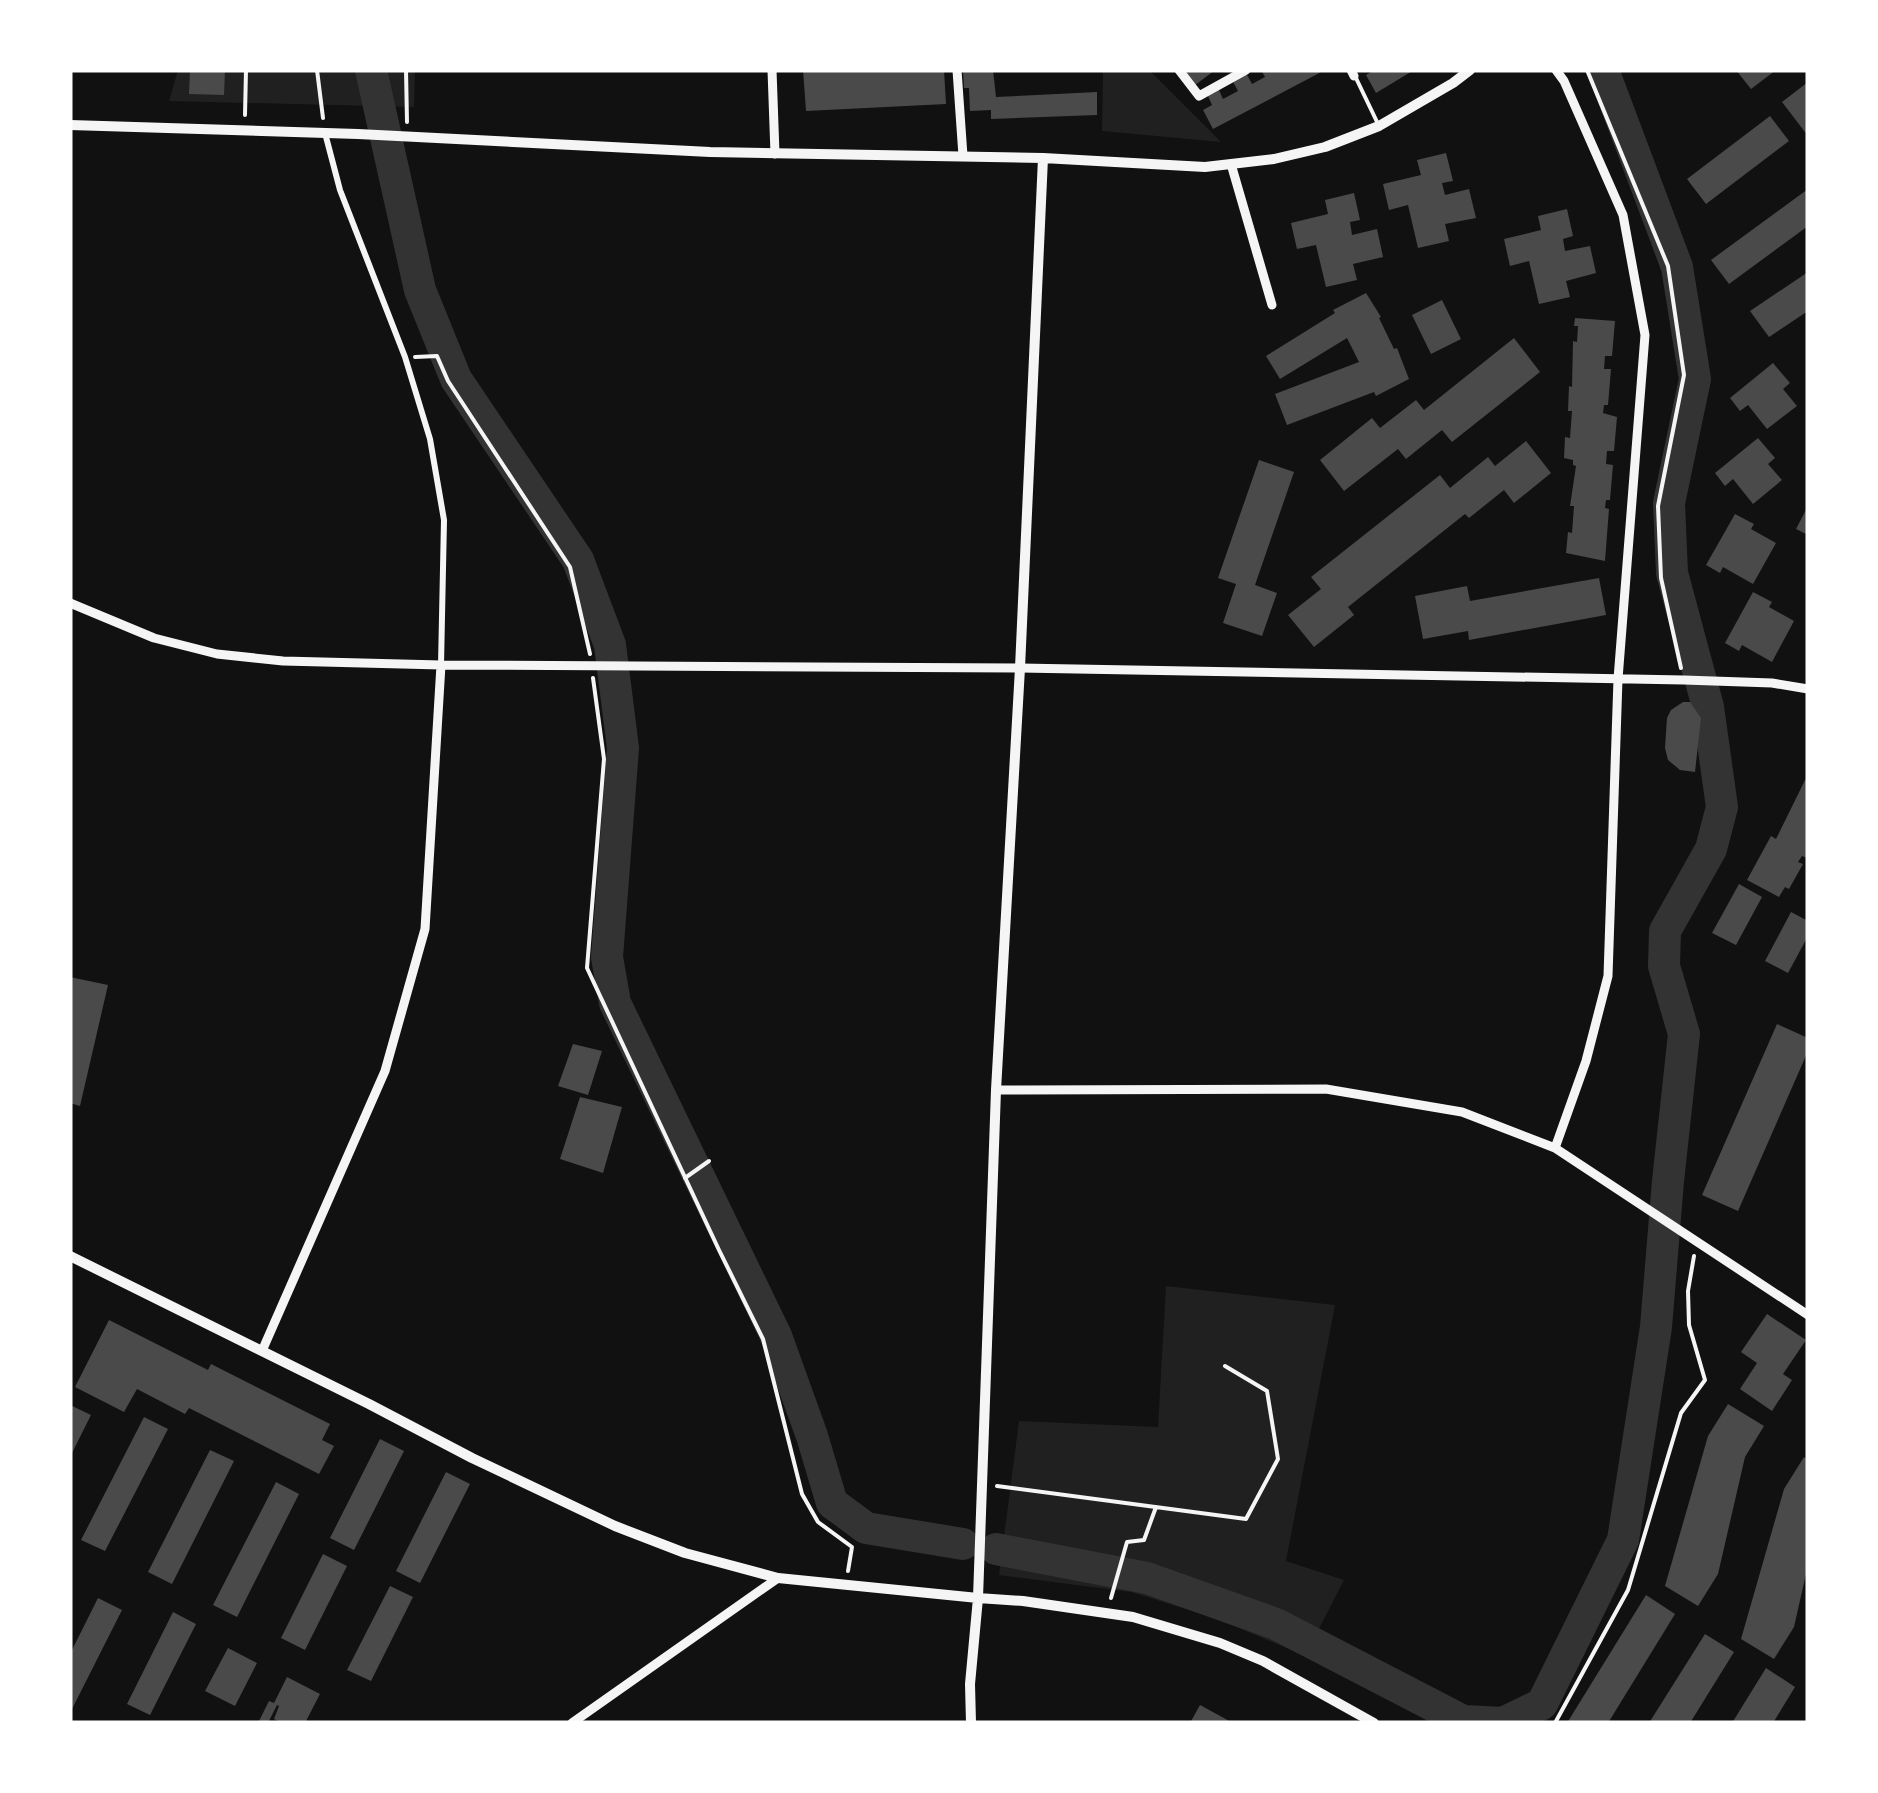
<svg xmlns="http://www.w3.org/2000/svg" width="1878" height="1793" viewBox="0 0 1878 1793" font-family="'IBM Plex Sans',sans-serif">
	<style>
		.green { fill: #202020 }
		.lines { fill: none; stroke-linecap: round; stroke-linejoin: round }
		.river { stroke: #333; stroke-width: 32 }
		.building { fill: #4a4a4a }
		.path { stroke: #f5f5f5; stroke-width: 4 }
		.service { stroke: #f5f5f5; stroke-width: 4 }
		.pedestrian { stroke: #f5f5f5; stroke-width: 6 }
		.minor { stroke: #f5f5f5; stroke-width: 9 }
		.tertiary { stroke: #f5f5f5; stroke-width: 10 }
	</style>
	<rect width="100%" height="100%" fill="#111"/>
	<path class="green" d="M178,70h237l-1,37 -245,-6z
		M1103,70h46l72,72 -119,-11z
		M1166,1286l169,19 -49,256 58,19 -39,76 -87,-37 -87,-27 -132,-17 20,-154 139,6z"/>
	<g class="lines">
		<path class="river" d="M371,70l49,220 36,89 122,181 32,85 13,103 -16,209 8,46 161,333 36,100 20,67 34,25 97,16
			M996,1549l151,29 129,46 187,97 40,2 39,-19 81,-164 33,-213 12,-146 16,-147 -20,-68 1,-35 46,-82 11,-42 -14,-100 -36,-134 -3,-70 26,-124 -18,-112 -74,-197"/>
	</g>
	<path class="building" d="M190,70h35l-1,25 -35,-1z
		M803,70h35v2l106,-2 2,34 -140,7z
		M963,70h30l3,27 101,-5v23l-106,4v-9l-21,1 -1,-23h-5z
		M1182,70h33l-21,16z
		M1261,70h64l-112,59 -10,-19 9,-5 -4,-9 11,-6 4,9 15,-8 -6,-11 14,-7 6,11 13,-7z
		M1375,70h39l-38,23 -10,-18z
		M1736,70h40l-25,19z
		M1808,82v54l-26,-34z
		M1770,116l19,25 -83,63 -19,-25z
		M1446,153l7,28 -11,2 3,12 24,-6 7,29 -31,6 4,17 -31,7 -10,-43 -19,5 -6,-26 38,-9 -4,-15z
		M1808,189v37l-79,58 -18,-24z
		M1354,193l6,27 -10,2 2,13 25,-6 6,28 -30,7 4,16 -31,7 -10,-42 -19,4 -6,-26 37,-9 -3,-14z
		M1567,209l6,27 -10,3 2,12 25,-5 6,27 -30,8 4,16 -31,7 -10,-43 -19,5 -6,-27 37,-9 -3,-14z
		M1808,272v39l-39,26 -19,-26z
		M1366,293l15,24 -2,1 15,31 3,-1 12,31 -33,17 -2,-4 -87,33 -12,-31 84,-32 -12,-24 -67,41 -14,-23 69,-43 -2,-3z
		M1442,300l19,39 -30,15 -19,-39z
		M1575,318l40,3 -3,35h-7l-1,13h7l-3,36h-4l-1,8 14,4 -3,34h-7l-1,13 7,1 -3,35h-4l-1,8 4,1 -4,52 -39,-8 2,-21 4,1 2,-27h-4l6,-40 -3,-1v-5l-9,-2 1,-21 5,1 2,-27h-4l1,-25 3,1 1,-46 4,1 1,-16h-4z
		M1514,338l26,34 -88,70 -10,-12 -36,29 -8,-10 -54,42 -24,-31 52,-42 8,10 36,-28 8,10z
		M1773,363l17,20 -7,6 14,17 -30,23 -19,-24 -8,6 -10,-13z
		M1758,438l17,20 -7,6 14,16 -29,24 -20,-25 -8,7 -10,-13z
		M1526,441l25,32 -37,30 -10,-13 -35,28 -4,-4 -117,93 6,8 -40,32 -26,-32 33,-26 -10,-12 129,-102 10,13 38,-31 7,9z
		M1259,460l35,12 -39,113 22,8 -15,43 -39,-13 13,-39 -18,-6z
		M1808,506v29l-12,-6z
		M1735,514l19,10 -3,5 25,14 -23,41 -30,-17 -3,6 -14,-8z
		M1599,578l7,37 -137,25 -1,-9 -45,8 -8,-43 52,-10 3,15z
		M1753,592l19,10 -3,5 25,14 -22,41 -30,-17 -3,6 -14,-8z
		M1683,702h7l11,16 -6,54 -15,-2 -12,-10 -3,-12 2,-30 4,-8z
		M1808,774v82l-1,2 -5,-2 -4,6 5,2 -14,25 -4,-2 -6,10 -32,-17 24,-44 5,3z
		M1739,884l23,13 -26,48 -24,-12z
		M1791,912l17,9v15l-20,37 -23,-12z
		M70,977l38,8 -28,121 -10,-3z
		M1777,1024l31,14v13l-70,160 -36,-16z
		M573,1044l29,7 -14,44 -30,-9z
		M580,1097l42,10 -19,66 -43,-14z
		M1767,1314l39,26 -23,34 9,6 -20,31 -32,-22 17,-26 -16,-11z
		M109,1320l99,50 3,-6 119,60 -8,16 12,6 -15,28 -130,-66 -4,6 -48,-25 -13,23 -49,-25z
		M1728,1404l36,22 -19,31 -27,117 -20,32 -33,-20 43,-150z
		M70,1405l21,10 -21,42z
		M144,1417l24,12 -63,122 -24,-11z
		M380,1439l24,12 -50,99 -24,-12z
		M210,1450l24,11 -62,123 -24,-12z
		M1804,1457l4,3v105l-14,62 -20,32 -33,-20 43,-150z
		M446,1472l24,12 -50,99 -24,-12z
		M276,1482l23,12 -62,123 -24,-12z
		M323,1554l24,12 -42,84 -24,-12z
		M390,1586l23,11 -42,84 -24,-11z
		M1646,1595l29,19 -67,109h-41z
		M98,1598l24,12 -52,103v-59z
		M173,1612l23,12 -46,91 -23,-11z
		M1705,1634l29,18 -44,71h-41z
		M228,1648l29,15 -22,43 -30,-15z
		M1766,1668l29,19 -22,36h-41z
		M287,1677l33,17 -15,29h-23l-8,-4 5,-13 -2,-1 -9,18h-10l11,-22 5,2z
		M1200,1705l33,18h-43z"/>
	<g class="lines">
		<path class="path" d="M317,70l6,48
			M406,70l1,52
			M1587,70l81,196 16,109 -26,131 3,72 20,90
			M245,115l1,-45
			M415,357l22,-1 11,25 122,186 20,87
			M593,678l11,81 -17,209 132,282 44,89 39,155 16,28 34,25 -4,24
			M685,1178l24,-17
			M997,1486l249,33 32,-60 -11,-68 -42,-25
			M1111,1598l16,-56 17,-2 12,-33
			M1555,1723l73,-133 53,-177 24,-33 -16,-55 -1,-34 6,-35"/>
		<path class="service" d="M1355,76l24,50"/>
		<path class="pedestrian" d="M325,133l15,57 65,167 25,82 14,81 -3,145"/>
		<path class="minor" d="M772,70l3,84
			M957,70l6,86
			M1179,70l20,26 47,-26
			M1351,70l3,6
			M1231,164l41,141
			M70,603l84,35 63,16 66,7 158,4 579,3 664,12 88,3 36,6
			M996,1090l330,-1 136,23 93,36 253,167
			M1555,1148l31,-87 22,-85 10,-297 27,-344 -22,-120 -59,-134 -8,-11
			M262,1351l123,-280 40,-142 16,-264
			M572,1723l206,-145"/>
		<path class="tertiary" d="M70,125l288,9 352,18 333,6 162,9 69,-8 51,-12 54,-21 74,-43 17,-13
			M70,1256l299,148 103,54 143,68 70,27 93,25 200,20 45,3 110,16 87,26 43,18 111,62
			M971,1723l-1,-39 8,-86 18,-508 24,-422 23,-510"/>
	</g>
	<rect width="1878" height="1793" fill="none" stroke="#ffffff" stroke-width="145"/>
</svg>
